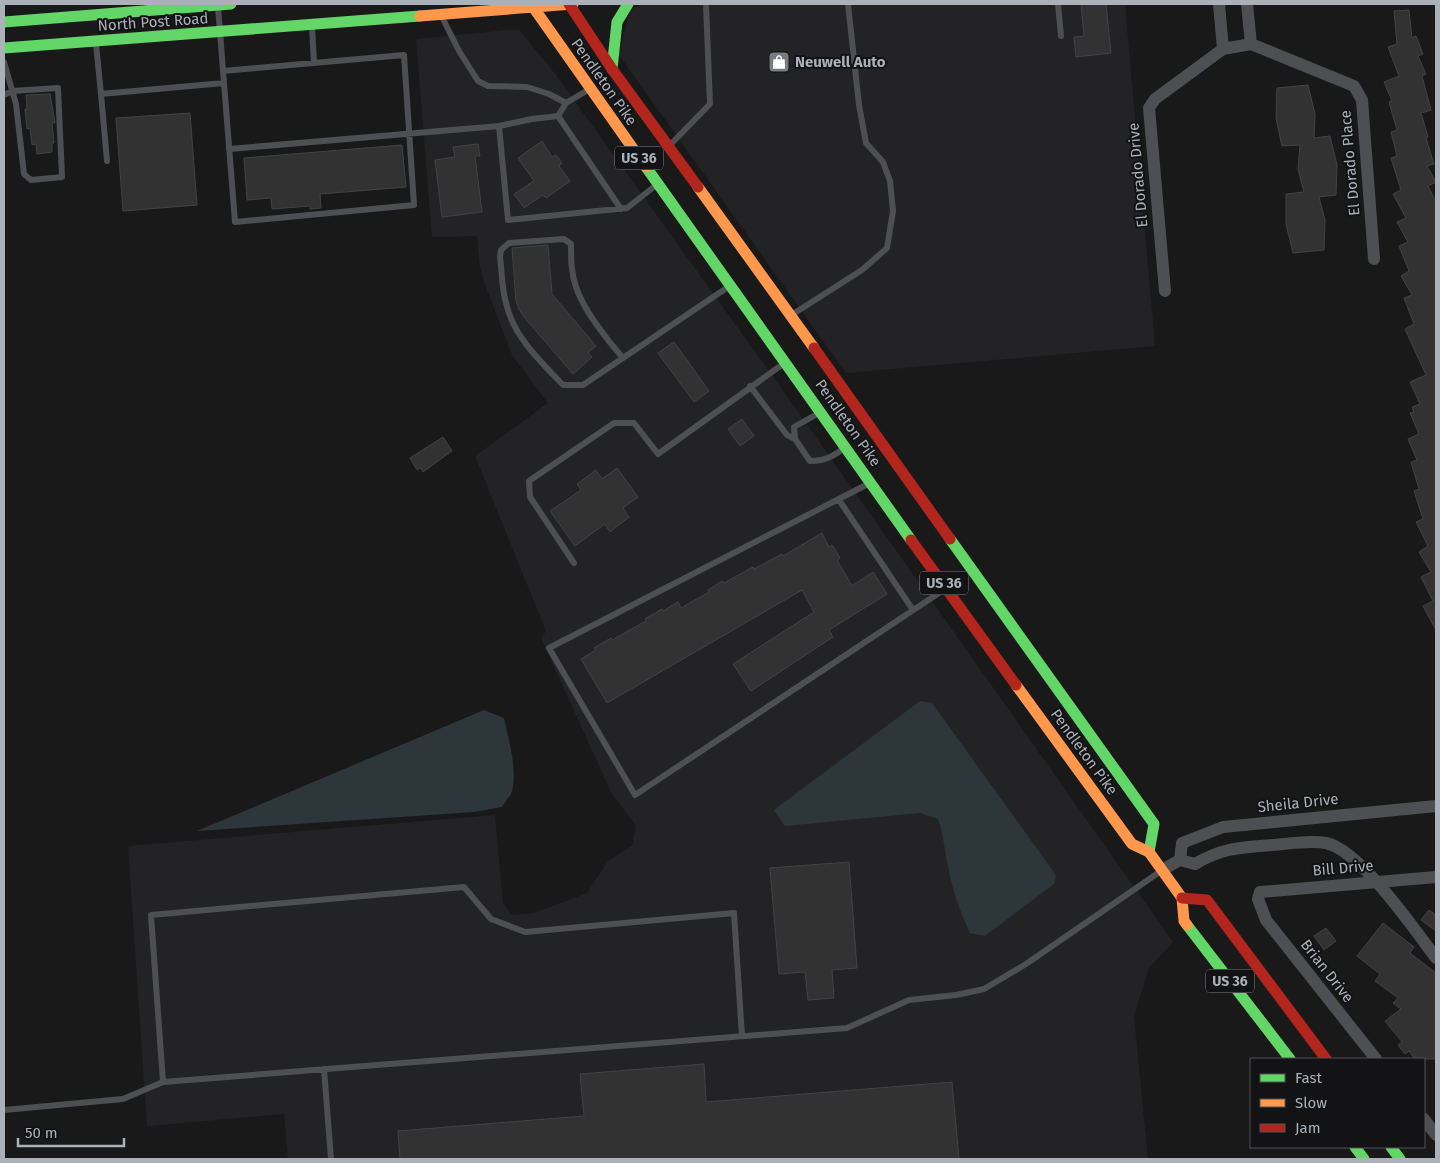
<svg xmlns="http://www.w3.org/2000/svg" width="1440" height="1163" viewBox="0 0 1440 1163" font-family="'Fira Sans',sans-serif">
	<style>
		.built { fill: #232325 }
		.water { fill: #2c363b }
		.building { fill: #323233; stroke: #414345 }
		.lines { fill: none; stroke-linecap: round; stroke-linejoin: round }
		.lane { stroke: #4d4f52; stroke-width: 6 }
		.street { stroke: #4d4f52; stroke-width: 12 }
		.fast { stroke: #63d668; stroke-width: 11 }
		.slow { stroke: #ff974d; stroke-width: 11 }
		.jam { stroke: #b3261e; stroke-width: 11 }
		.labels { text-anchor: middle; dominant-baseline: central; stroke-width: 4; stroke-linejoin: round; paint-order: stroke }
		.shield { fill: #131315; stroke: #7d8288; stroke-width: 1 }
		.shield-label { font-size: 14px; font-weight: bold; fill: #abb1b9 }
		.street-label { font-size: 15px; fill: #abb1b9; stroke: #131315 }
		.poi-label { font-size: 15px; font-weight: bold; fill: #abb1b9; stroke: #131315; text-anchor: start }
	</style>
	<rect width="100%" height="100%" fill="#191919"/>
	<path class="built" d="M654,4h471l30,342 -309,27 -227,-318 11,-45 10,-5z
		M508,30h11l37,45 233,324 384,543 -24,26 -15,48 14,143h-860l-4,-45 -137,12 -19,-280 367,-31 8,89 9,11 22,-2 53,-20 21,-32 24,-15 4,-20 -25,-34 -70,-154 5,-7 -71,-175 73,-53 -36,-48 -29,-76 -3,-12 -3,-31 -45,1 -16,-198z"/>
	<path class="water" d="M920,701l12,2 124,172 -2,9 -69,52 -15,-3c-10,-21 -18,-44 -22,-67 -4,-16 -4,-31 -10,-47l-18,-6 -135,13 -11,-16z
		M484,710l20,8c4,20 15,55 7,76 -2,4 -7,9 -9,13l-28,5 -277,19z"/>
	<path class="building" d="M1081,4h25l5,49 -35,4 -2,-20 10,-1z
		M1409,10l3,28 4,-2 7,18 -5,2 8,18 -4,2 9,34 -10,3 7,24 -2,1 8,26 -7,2 9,16 -8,4 8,16v428l-13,-24 10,-5 -12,-24 10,-5 -12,-20 9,-6 -12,-24 7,-3 -9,-28 5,-2 -8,-27 6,-2 -9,-21 11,-5 -9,-21 4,-1 -2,-5 8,-3 -10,-22 16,-7 -21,-46 9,-5 -10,-26 8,-3 -11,-19 8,-5 -10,-25 9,-4 -11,-20 9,-4 -13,-24 8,-4 -10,-32 6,-2 -6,-24 6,-2 -8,-28 3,-1 -8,-19 15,-6 -11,-29 9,-3 -3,-33z
		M1308,85l7,29 -1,24 16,-2 7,29 -1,30 -17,2 6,23 -1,30 -31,3 -7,-29v-30l18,-2 -6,-23 2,-24 -18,1 -6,-28 1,-30z
		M50,94l5,29h-3l2,20h-2v9l-15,2 -1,-10 -4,1 -2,-17 -3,1 -2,-20h2l-1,-14z
		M190,113l7,92 -74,6 -7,-93z
		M542,141l10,16 4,-2 6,8 -3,3 11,15 -24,17 -3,-3 -19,13 -10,-14 20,-13 -16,-23z
		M478,144l2,12h-5l7,56 -40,5 -7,-57 20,-3 -2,-10z
		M402,145l4,42 -86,7 1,14 -11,1v-3l-38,3 -1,-11 -24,2 -3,-42z
		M548,245l4,49 44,52 -8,7 4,4 -19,17 -49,-57 -5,-8 -3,-8 -4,-53z
		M674,342l35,49 -15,11 -36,-49z
		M742,419l12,17 -14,10 -12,-17z
		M443,437l9,14 -29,21 -2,-4 -4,2 -7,-12z
		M617,468l21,29 -15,11 6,9 -19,15 -5,-8 -30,22 -25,-35 31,-21 -4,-6 19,-14 6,9z
		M822,533l7,14 3,-2 8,13 -3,2 15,26 21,-14 14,22 -58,36 4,7 -82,54 -18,-27 81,-52 -12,-22 -195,113 -26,-44 15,-9 -2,-2 17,-10 1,2 34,-19 -1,-2 17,-10 1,2 15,-9 3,6 28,-16 -1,-2 14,-9 2,2 29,-16 1,2 28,-15 1,2z
		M849,862l8,106 -25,2 2,28 -26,2 -3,-28 -26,2 -9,-106z
		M1429,910l7,5v16l-15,-11z
		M1383,923l31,24 -4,6 26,20v86h-21l-6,-8 -4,3 -7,-9 4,-3 -17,-21 16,-12 -8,-6 5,-5 -23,-17 5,-7 -23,-18z
		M1326,928l10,13 -12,9 -10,-14z
		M704,1064l2,38 246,-20 7,77h-559l-2,-28 186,-15 -4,-42z"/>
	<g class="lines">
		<path class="lane" d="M1058,4l3,32
			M218,7l17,215 179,-17 -10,-150 -181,16
			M442,17l17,34 19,30 10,5 39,1 22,7 17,9
			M312,26l2,37
			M96,44l5,50 123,-11
			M4,62l12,42 8,70 7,6 31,-3 -4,-89 -46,3 -8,4
			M101,94l6,67
			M558,116l8,-13 22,-13
			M499,126l33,-7 26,-3 63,93
			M671,144l39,-40 -4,-100
			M229,149l270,-23 9,94 119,-12 28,-22
			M793,314l69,-44 25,-22 6,-37 -3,-30 -7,-19 -17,-19 -7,-38 -11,-101
			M623,358c-16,-18 -40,-49 -47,-71 -5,-14 -5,-28 -5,-43l-7,-5 -55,4 -8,7 -1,7c2,16 2,32 6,46 7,33 35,59 57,82h20l145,-98
			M750,386l37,49 8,4
			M819,413l-25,14 1,12 15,22c14,0 22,-4 33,-12
			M868,484l-319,164 86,147 310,-206
			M839,500l74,110
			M574,563l-44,-66 -1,-16 85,-58h20l24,31 125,-90
			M742,1036l-8,-123 -209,19 -34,-13 -27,-32 -313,28 12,167 684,-54 62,-28 47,-5 28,-6 42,-25 135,-93
			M324,1069l7,90
			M4,1110l119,-11 40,-17"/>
		<path class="street" d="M1219,4l4,45
			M1247,4l4,40
			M1165,291l-16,-183 6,-9 68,-50 28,-5 103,42 8,14 12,159
			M1180,860l2,-17 41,-16 213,-21
			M1162,870l18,-10 15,4c29,-17 45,-16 77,-19 17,-1 37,-5 54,-2 34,7 88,86 110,115
			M1376,1059l-110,-139 -8,-21 2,-7 176,-15
			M1424,1119l12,16"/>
		<path class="fast" d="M4,22l227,-18
			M4,48l416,-32
			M612,69l5,-47 11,-18
			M646,167l265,373
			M950,539l204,285 -5,28
			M1187,925l103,134
			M1355,1147l9,12
			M1391,1147l9,12"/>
		<path class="slow" d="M531,4l115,163
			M420,16l153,-12
			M698,187l116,161
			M1016,685l116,159 17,8 33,46 2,23 3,4"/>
		<path class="jam" d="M569,4l43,65 86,118
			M814,348l136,191
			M911,540l105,145
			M1182,898l25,2 119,159"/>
	</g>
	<defs>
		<g id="shop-square" transform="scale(1.125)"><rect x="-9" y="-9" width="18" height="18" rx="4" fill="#787c81" stroke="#131315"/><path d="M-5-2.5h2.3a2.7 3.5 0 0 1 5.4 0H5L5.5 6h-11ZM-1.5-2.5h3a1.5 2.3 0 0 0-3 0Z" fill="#fff"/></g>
	</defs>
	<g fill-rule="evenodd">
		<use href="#shop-square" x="779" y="62"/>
	</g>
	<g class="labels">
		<g class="shield">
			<rect x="615" y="146.5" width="48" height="23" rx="4"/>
			<rect x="920" y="571.5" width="48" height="23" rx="4"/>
			<rect x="1206" y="969.5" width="48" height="23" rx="4"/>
		</g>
		<g class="shield-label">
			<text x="639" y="158">US 36</text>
			<text x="944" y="583">US 36</text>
			<text x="1230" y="981">US 36</text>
		</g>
		<g class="street-label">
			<text transform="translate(153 22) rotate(-4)">North Post Road</text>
			<text transform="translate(604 82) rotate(55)">Pendleton Pike</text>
			<text transform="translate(1350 163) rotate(-95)">El Dorado Place</text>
			<text transform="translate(1138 175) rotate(-95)">El Dorado Drive</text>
			<text transform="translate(848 423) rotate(55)">Pendleton Pike</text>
			<text transform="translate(1084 752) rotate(54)">Pendleton Pike</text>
			<text transform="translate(1298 803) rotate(-6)">Sheila Drive</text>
			<text transform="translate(1343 868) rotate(-5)">Bill Drive</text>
			<text transform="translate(1327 971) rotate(52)">Brian Drive</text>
		</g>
		<g class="poi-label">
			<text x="795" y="62">Neuwell Auto</text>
		</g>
	</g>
	<rect width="1440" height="1163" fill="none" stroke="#abb1b9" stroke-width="10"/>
	<rect x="1250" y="1058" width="175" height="90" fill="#131315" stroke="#505257"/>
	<rect x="1260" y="1074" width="25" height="8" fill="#63d668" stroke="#505257"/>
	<text x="1295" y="1083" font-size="15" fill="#abb1b9">Fast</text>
	<rect x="1260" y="1099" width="25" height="8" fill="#ff974d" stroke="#505257"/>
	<text x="1295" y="1108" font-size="15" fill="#abb1b9">Slow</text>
	<rect x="1260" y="1124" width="25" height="8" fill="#b3261e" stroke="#505257"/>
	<text x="1295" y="1133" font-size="15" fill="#abb1b9">Jam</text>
	<path d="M18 1138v8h106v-8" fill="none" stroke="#abb1b9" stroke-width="2.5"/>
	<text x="25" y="1138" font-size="15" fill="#abb1b9" stroke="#131315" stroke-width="4" paint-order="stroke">50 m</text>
</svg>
